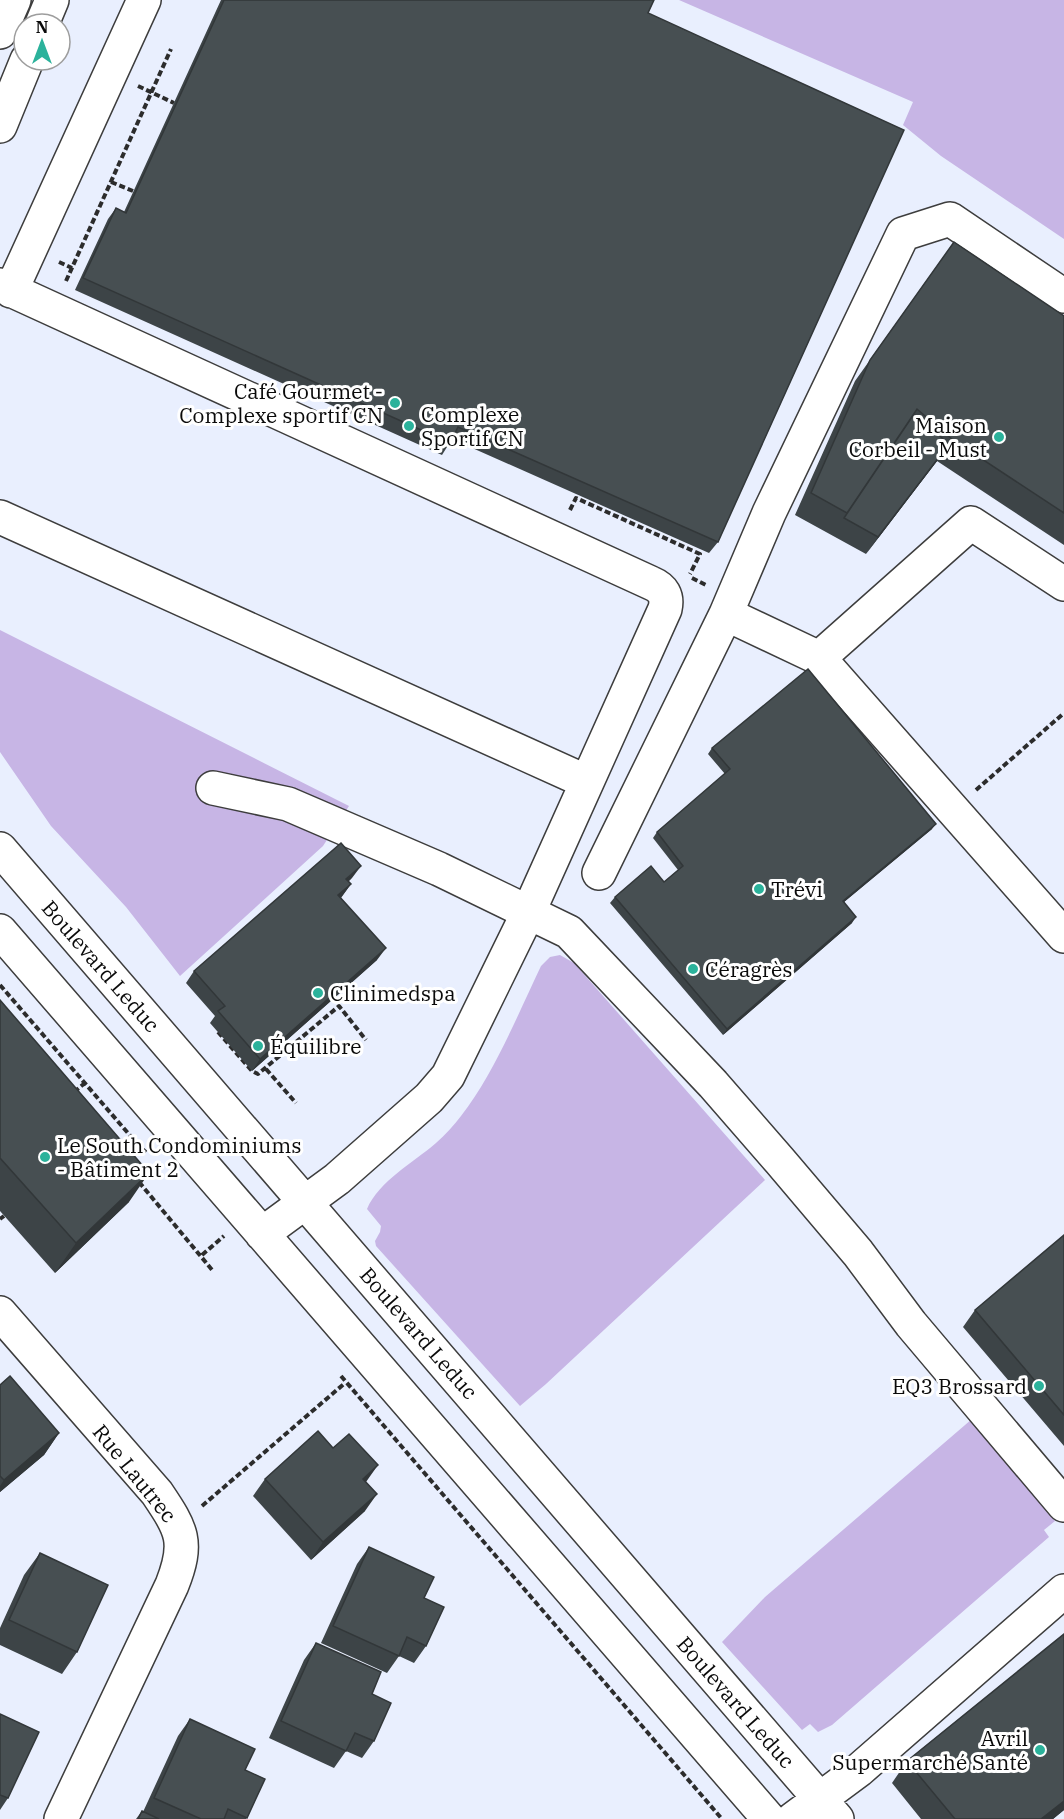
<svg xmlns="http://www.w3.org/2000/svg" width="1064" height="1819" viewBox="0 0 1064 1819" font-family="'IBM Plex Serif',serif">
	<style>
		.grass { fill: #c7b5e5 }
		.lines { fill: none; stroke-linecap: round; stroke-linejoin: round }
		.minor-casing { stroke: #3d3d3d; stroke-width: 36 }
		.path { stroke: #2c2c2c; stroke-width: 4; stroke-dasharray: 6 3; stroke-linecap: butt }
		.minor { stroke: #fff; stroke-width: 33 }
		.wall { fill: #3d4447 }
		.shaded-wall { fill: #323739 }
		.building { fill: #474f52; stroke: #323739; stroke-width: 1.5 }
		.poi-dot { fill: #2bb29b; stroke: #fff; stroke-width: 2 }
		.labels { text-anchor: middle; dominant-baseline: central; stroke-width: 6; stroke-linejoin: round; paint-order: stroke }
		.poi-label { font-size: 21px; fill: #0a0a0a; stroke: #fff; text-anchor: start }
		.street-label { font-size: 21px; fill: #0a0a0a; stroke: #fff }
	</style>
	<rect width="100%" height="100%" fill="#e9effe"/>
	<path class="grass" d="M679,0h385v239l-123,-83 -38,-31 10,-23z
		M0,630l349,176 -26,40 -143,130 -54,-69 -75,-81 -51,-74z
		M560,955l14,8 191,217 -219,204 -26,22 -144,-160 -1,-5 5,-9 1,-6 -14,-17c12,-28 46,-46 69,-66 9,-8 18,-18 25,-27 33,-42 57,-102 80,-150l9,-9z
		M972,1419l83,102 -11,9 5,7 -217,188 -14,7 -8,-8 -8,6 -80,-88 43,-45z"/>
	<g class="lines">
		<g class="minor-casing">
			<path id="minor" d="M42,24l10,-24
				M0,32l14,-32
				M0,126l27,-66
				M0,285l651,298c12,5 17,13 14,26l-136,302 -81,165 -19,22 -92,81 -75,55
				M11,291l133,-291
				M0,517l587,265
				M726,614l93,44 245,278
				M819,658l152,-135 93,61
				M213,788l75,16 151,65 130,63 144,152 67,77 78,92 53,71 153,181
				M0,849l837,970
				M599,873l127,-259 43,-101 134,-279 47,-15 114,77
				M0,931l769,888
				M0,1313l157,180c25,37 32,49 15,92l-111,234
				M793,1819l66,-49 205,-179"/>
		</g>
		<path class="path" d="M138,86l36,17
			M111,182l22,9
			M59,262l13,6
			M66,281l105,-232
			M570,510l6,-12 124,56 -10,20
			M692,578l14,7
			M976,790l88,-77
			M0,985l140,162 8,7
			M218,1032l34,39 6,3 81,-68 27,34
			M266,1069l30,34
			M74,1092l11,-9
			M139,1182l74,89
			M0,1219l4,-3
			M202,1255l22,-19
			M341,1376l381,443
			M202,1506l143,-123"/>
		<use href="#minor" class="minor"/>
	</g>
	<path class="wall" d="M221,0h433l-6,13 70,529 -9,11 -257,-114 -10,16 -367,-165 33,-71 8,-11 8,4z
		M954,242l110,74v229l-127,-84 -71,93 -71,-39 60,-134z
		M712,748l220,81 -88,73 8,21 -129,112 -113,-132 5,-6 49,-15 14,-12 -25,-32 4,-6 68,-58 -17,-20z
		M352,878l-4,4 3,2 -10,14 36,62 -125,111 -42,-48 5,-7 -29,-33 8,-12z
		M0,1000l129,202 -74,71 -55,-62z
		M1064,1235v211l-101,-119 12,-17z
		M0,1385l59,48 -15,22 -44,37z
		M265,1479l101,3 -1,29 -54,49 -58,-64z
		M369,1547l55,51 2,48 -12,17 -15,-7 -12,17 -66,-30 36,-79z
		M40,1553l37,99 -15,22 -62,-29v-17l24,-53z
		M1064,1634v176l-11,9h-132l-29,-36 15,-22z
		M316,1643l56,51 2,47 -12,17 -16,-7 -12,17 -65,-30 35,-78z
		M0,1714l8,84 -8,12z
		M190,1719l55,51 20,9 -19,40h-110l6,-8 1,1 35,-76z"/>
	<path class="shaded-wall" d="M949,444l-12,17 -71,93 12,-17z
		M936,824l-4,5 -94,78 5,-6z
		M361,866l-9,12 -15,13 9,-12z
		M351,884l-9,12 -12,11 8,-12z
		M856,917l-4,6 -129,112 4,-6z
		M386,948l-9,12 -125,111 8,-12z
		M149,1173l-20,29 -74,71 21,-30z
		M59,1433l-15,22 -44,37v-6l4,-6z
		M378,1465l-12,17 -3,-3z
		M377,1494l-12,17 -54,49 12,-18z
		M1064,1801v9l-11,9h-12z"/>
	<path class="building" d="M224,0h430l-6,13 256,117 -186,412 -260,-115 -8,16 -367,-165 33,-70 10,5z
		M954,242l110,74v197l-111,-73 -36,-31 -70,104 -36,-20 59,-133z
		M914,414l35,30 -71,93 -34,-19z
		M808,669l128,155 -93,77 13,16 -129,112 -112,-132 36,-31 13,16 19,-16 -26,-34 73,-63 -18,-21z
		M341,843l20,23 -15,13 5,5 -13,11 48,53 -126,111 -42,-48 7,-5 -31,-35z
		M0,1000l149,173 -73,70 -76,-85z
		M1064,1235v180l-89,-105z
		M10,1376l49,57 -55,47 -4,-4v-91z
		M318,1431l15,17 16,-14 29,31 -15,14 14,15 -54,48 -58,-63z
		M369,1547l65,30 -10,21 20,9 -18,39 -19,-9 -8,19 -66,-30z
		M40,1553l68,32 -31,67 -68,-32z
		M1064,1634v167l-23,18h-86l-48,-58z
		M316,1643l65,29 -9,22 19,9 -17,38 -19,-8 -9,18 -65,-30z
		M0,1714l39,18 -31,66 -8,-3z
		M190,1719l65,30 -10,21 20,9 -18,39 -19,-9 -4,10h-23l-47,-21z
		M142,1811l17,8h-21z"/>
	<g class="poi-dot">
		<circle cx="395" cy="403" r="6"/>
		<circle cx="409" cy="426" r="6"/>
		<circle cx="999" cy="437" r="6"/>
		<circle cx="759" cy="889" r="6"/>
		<circle cx="693" cy="969" r="6"/>
		<circle cx="318" cy="993" r="6"/>
		<circle cx="258" cy="1046" r="6"/>
		<circle cx="45" cy="1157" r="6"/>
		<circle cx="1039" cy="1386" r="6"/>
		<circle cx="1040" cy="1750" r="6"/>
	</g>
	<g class="labels">
		<g class="poi-label">
			<text x="383" y="391" text-anchor="end">Café Gourmet -<tspan x="383" dy="24">Complexe sportif CN</tspan></text>
			<text x="421" y="414">Complexe<tspan x="421" dy="24">Sportif CN</tspan></text>
			<text x="987" y="425" text-anchor="end">Maison<tspan x="987" dy="24">Corbeil - Must</tspan></text>
			<text x="771" y="889">Trévi</text>
			<text x="705" y="969">Céragrès</text>
			<text x="330" y="993">Clinimedspa</text>
			<text x="270" y="1046">Équilibre</text>
			<text x="57" y="1145">Le South Condominiums<tspan x="57" dy="24">- Bâtiment 2</tspan></text>
			<text x="1027" y="1386" text-anchor="end">EQ3 Brossard</text>
			<text x="1028" y="1738" text-anchor="end">Avril<tspan x="1028" dy="24">Supermarché Santé</tspan></text>
		</g>
		<g class="street-label">
			<text transform="translate(101 966) rotate(49)">Boulevard Leduc</text>
			<text transform="translate(419 1333) rotate(49)">Boulevard Leduc</text>
			<text transform="translate(135 1473) rotate(51)">Rue Lautrec</text>
			<text transform="translate(736 1702) rotate(49)">Boulevard Leduc</text>
		</g>
	</g>
	<g transform="translate(42 42)"><circle r="28" fill="#ffffff" stroke="#9d9d9d" stroke-width="1.5"/>
	<path d="M0-4.5L10 22L0 15L-10 22Z" fill="#2bb29b"/>
	<text y="-9" font-size="16" font-weight="bold" text-anchor="middle" fill="#0a0a0a">N</text>
	</g>
</svg>
